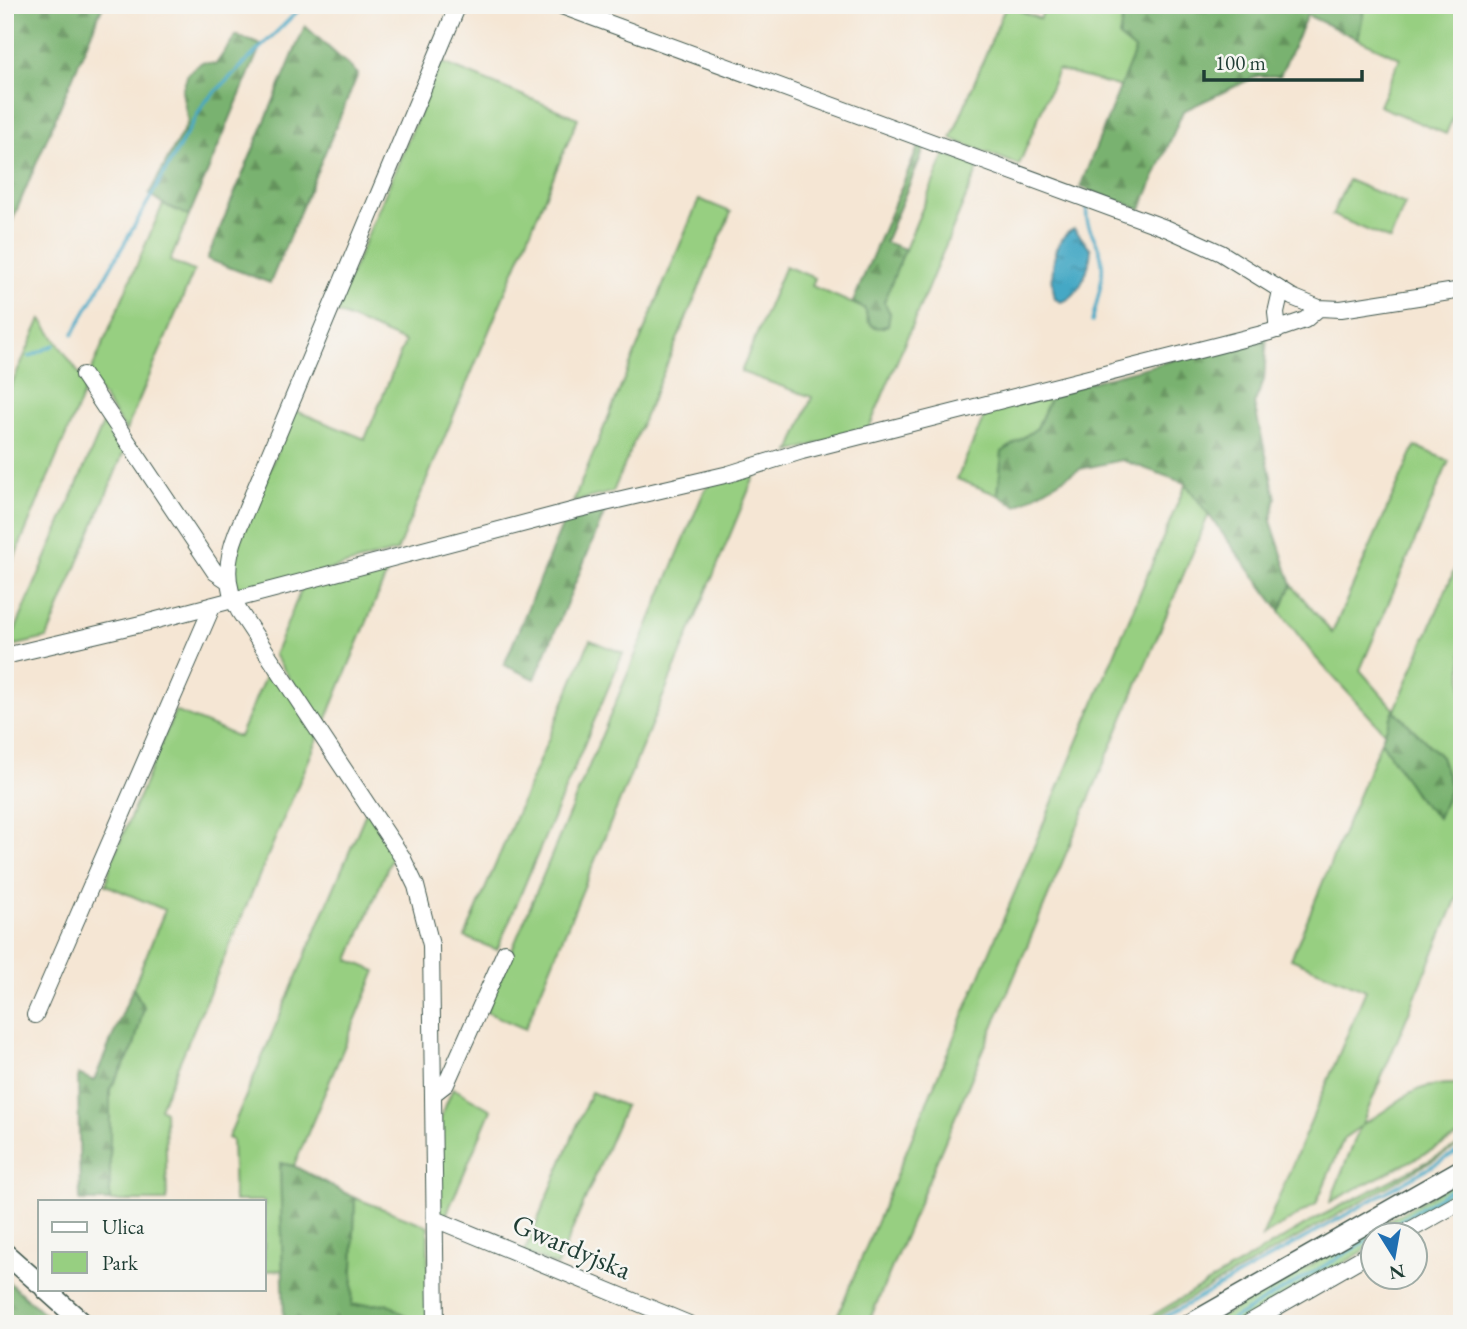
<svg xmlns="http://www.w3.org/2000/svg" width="1467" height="1329" viewBox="0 0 1467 1329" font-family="'EB Garamond',serif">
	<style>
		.green { fill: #97cf81; stroke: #5b865a; stroke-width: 2 }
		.forest { fill: url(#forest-firs); stroke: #4c7852; stroke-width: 2 }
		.water { fill: url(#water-ripples); stroke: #32727c; stroke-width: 2 }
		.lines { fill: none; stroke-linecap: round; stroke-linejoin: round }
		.stream { stroke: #45a8c5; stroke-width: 3.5 }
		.minor-casing { stroke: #3f564c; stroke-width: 18 }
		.major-casing { stroke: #3f564c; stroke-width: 22 }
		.minor { stroke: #fff; stroke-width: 16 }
		.major { stroke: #fff; stroke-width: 19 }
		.labels { text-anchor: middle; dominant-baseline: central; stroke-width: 5; stroke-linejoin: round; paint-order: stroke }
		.street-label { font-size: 28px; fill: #1f3d34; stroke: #f6f6f2 }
	</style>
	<defs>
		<pattern id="forest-firs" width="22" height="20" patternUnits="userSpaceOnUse" patternTransform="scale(1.75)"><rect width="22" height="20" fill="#79b26f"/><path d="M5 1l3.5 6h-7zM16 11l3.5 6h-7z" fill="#63925c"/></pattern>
		<pattern id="water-ripples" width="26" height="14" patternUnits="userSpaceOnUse" patternTransform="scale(1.75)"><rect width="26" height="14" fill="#45a8c5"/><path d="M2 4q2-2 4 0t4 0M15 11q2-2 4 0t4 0" fill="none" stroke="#398aa1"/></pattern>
	</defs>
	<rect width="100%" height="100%" fill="#f6f6f2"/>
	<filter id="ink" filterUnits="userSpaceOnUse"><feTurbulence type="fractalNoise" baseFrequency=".0143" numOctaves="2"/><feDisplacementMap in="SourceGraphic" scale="14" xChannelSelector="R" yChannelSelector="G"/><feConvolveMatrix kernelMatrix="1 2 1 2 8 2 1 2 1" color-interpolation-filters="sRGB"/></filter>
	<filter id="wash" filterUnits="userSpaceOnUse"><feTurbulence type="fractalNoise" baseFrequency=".00686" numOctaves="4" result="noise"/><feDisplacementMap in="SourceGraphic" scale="28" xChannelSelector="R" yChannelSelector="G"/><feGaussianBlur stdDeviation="1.57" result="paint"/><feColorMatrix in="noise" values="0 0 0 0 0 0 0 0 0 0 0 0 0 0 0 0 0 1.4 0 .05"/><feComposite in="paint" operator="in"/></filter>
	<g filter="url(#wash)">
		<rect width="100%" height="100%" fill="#f5e6d4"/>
		<path class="green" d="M1006,5h14l1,6 19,8 6,-14h38l-5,12h19l21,-12 4,11 -4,21 17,13 -15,37 -63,-17 -39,95 -68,-26z
			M1365,5h97v91l-16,38 -67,-28 21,-48 -42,-19z
			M441,62l137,56 -181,433 -142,39h-20l-2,-32 61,-148 71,29 40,-97 -70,-30z
			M945,154l34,12 -110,262 -79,24 22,-55 -71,-25 44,-106 30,12 -3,8 53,23 3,13 22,-9 -7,-11z
			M1348,180l57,24 -15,36 -58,-25z
			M699,199l32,13 -118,280 -40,10z
			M163,204l26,12 -19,45 24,10 -68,160 -37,-55z
			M41,319l46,66 -82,195v-181z
			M1053,392l-16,36 -35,24 -4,43 -41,-16 30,-69z
			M105,419l20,30 -78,189 -39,9z
			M1415,446l34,15 -89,209 35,40 67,-158v334l-100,238c43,-21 43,-42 100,-40v51l-132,67 30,-75 -16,11 -28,66 -54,33 104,-247 -75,-31 90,-218 39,60 18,16 13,-30 -10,-30 -46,-46 -10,22 -69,-75 -36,-47 12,-26 40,48z
			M757,470l-232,559 -39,-17 219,-523 9,-9z
			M1186,483l23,31 -341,810h-34z
			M392,561l-69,167 -49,-73 29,-70z
			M590,640l33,13 -126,297 -32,-13z
			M271,663l48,73 -159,372 5,3 2,90h-57v-112l23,-40 11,-42 -11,-19 32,-78 -59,-25 5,-22 64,-152 64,26z
			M367,810l22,36 3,11 -43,103 27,11 -82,195 -14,-3 3,107 -19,1v-70h-30l-2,-61 -4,-2z
			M453,1088l38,22 -46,108 -7,-5 -1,-87z
			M591,1092l34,14 -68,160 -33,-13z
			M1462,1144l-317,180h-7l181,-107z
			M1462,1178v20l-71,36h-19v12l-130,78h-34z
			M355,1198l73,28v98h-12l-27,-20 -37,1z"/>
		<path class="forest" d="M5,5h98l-98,233z
			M1119,5h246l-7,34 -51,-24 -27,61h-23l-74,35 -42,98 -61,-22 55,-137 -16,-13 4,-21z
			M305,26l53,48 -88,209 -63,-24z
			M236,35l25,10 -72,171 -26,-12 -14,-10 39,-72 -6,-31 6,-18 14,-11 14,2z
			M919,145l6,2 -40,95 20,7 -21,53 6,11 -2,12c-16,8 -20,-2 -23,-16l-12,-7z
			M1267,335l-3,45 -10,24 22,94 -5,23 21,64 -12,26 -95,-128 -63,-23 -42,9 -63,37 -19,-11 4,-43 35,-24 16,-36z
			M607,507l-72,172 -31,-14 62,-149z
			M1394,710l47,47 10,30 -13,31 -18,-17 -39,-60z
			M133,988l11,19 -11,42 -23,40v112h-30l-2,-127 16,7z
			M280,1163l14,3 61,32 -3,107 37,-1 27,20h-132z
			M5,1279l51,45h-51z"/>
		<path class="water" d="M1074,229l17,20c-1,19 -11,48 -30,53l-6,-3c-5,-22 -4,-60 19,-70z"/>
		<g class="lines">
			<path class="stream" d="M1087,209c-3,18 11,30 14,47 5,20 -5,46 -9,66
				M73,334l131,-231 100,-98
				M29,357l25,-12
				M1378,1234l84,-51
				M1153,1324l309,-175
				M1224,1324l148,-86"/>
		</g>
	</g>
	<g filter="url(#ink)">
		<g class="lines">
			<g class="minor-casing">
				<path id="minor" d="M559,5l609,224 53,24 71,44 27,11 22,1 121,-19
					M1278,330l-2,-17 5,-22
					M83,375l132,197 12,8
					M5,656l144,-34 426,-112 154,-36 73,-23 468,-119 35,-12 14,-12
					M35,1015l178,-410
					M433,1094l13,-10 59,-132
					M435,1219l254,105
					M1403,1234l59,-33
					M436,1324l-5,-379 -15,-59 -14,-29 -163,-246c-15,-27 -13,-51 -2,-79l221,-527
					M1247,1324l125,-72"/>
			</g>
			<g class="major-casing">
				<path id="major" d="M5,1253l35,31
					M45,1289l39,35
					M1190,1324l272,-155"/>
			</g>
			<use href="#minor" class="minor"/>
			<use href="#major" class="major"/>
		</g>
	</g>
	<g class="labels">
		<g class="street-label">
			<text transform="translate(572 1246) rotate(23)">Gwardyjska</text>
		</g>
	</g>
	<rect width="1467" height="1329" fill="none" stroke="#f6f6f2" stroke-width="28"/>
	<rect x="38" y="1200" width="228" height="91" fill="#f6f6f2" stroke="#a0aca6" stroke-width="2"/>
	<rect x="52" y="1222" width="35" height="10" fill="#ffffff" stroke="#a0aca6" stroke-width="2"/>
	<text x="102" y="1234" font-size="21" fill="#1f3d34">Ulica</text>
	<rect x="52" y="1252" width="35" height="21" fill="#97cf81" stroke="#a0aca6" stroke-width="2"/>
	<text x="102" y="1270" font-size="21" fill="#1f3d34">Park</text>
	<g transform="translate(1394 1256) rotate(169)"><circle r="33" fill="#f6f6f2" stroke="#a0aca6" stroke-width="2"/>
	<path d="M0-5L12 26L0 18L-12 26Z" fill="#1f6fb2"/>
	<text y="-10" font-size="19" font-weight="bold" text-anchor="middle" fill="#1f3d34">N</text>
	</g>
	<path d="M1204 70v10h158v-10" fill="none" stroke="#1f3d34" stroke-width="3.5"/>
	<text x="1215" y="70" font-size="21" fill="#1f3d34" stroke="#f6f6f2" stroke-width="5" paint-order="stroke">100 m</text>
</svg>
